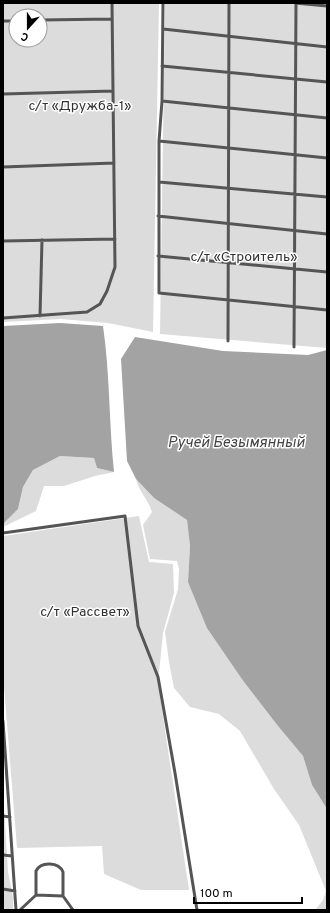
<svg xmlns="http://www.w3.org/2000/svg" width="330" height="913" viewBox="0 0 330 913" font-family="Overpass,sans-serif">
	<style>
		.green { fill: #dcdcdc; fill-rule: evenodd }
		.water { fill: #a3a3a3 }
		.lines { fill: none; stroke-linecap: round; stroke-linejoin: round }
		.lane { stroke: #555; stroke-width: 3 }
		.labels { text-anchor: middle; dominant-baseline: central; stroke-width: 3; stroke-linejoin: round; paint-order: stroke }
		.park-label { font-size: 14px; fill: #333; stroke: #fff }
		.water-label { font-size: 15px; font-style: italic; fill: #444; stroke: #fff }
	</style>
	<rect width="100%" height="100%" fill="#fff"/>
	<path class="green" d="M3,3h156l-6,329 -45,-9 -47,-4 -58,3zM16,16h24v24h-24z
		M165,3h162v345l-167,-14z
		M60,456l34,2 3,10 17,4 -19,4 -31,10h-20l-8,25 -33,16v-3l15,-15 5,-22 10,-17z
		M136,479l18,19 33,22 3,26 -2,36 56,100 34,44 25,30 9,29 15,24v101h-12l8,-10 3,-9 -27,-66 -25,-36 -34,-58 -21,-17 -29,-7 -16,-19 -5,-26 -4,-30 13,-43 1,-20 -2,-8 -27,-2 -7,-34 9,-13c-4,-13 -13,-20 -16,-33z
		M139,516l10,46 24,2 1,29 -11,40 -5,50 31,207h-48l-37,-16 -2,-28 -85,2 -14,-174v-138z
		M3,788l5,84 5,25v13h-10z"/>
	<path class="water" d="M60,323l43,3c7,48 6,98 11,146l-17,-4 -3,-10 -34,-2 -27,14 -10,17 -5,22 -15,15v-198z
		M135,337l88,14 85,4 19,-5v459l-15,-24 -9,-29 -25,-30 -34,-44 -37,-54 -19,-46 2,-36 -3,-26 -33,-22 -18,-19 -9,-18 -6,-102z"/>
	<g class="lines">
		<path class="lane" d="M163,3l-1,98 -3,40v152l168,17
			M295,3l32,3
			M40,20l72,-1
			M3,21h13
			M163,29l164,18
			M162,66l165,16
			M3,94l110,-3
			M162,101l165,17
			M159,141l168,17
			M3,167l111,-4
			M159,182l168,15
			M158,216l169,18
			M3,241l112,-2
			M158,256l169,16
			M40,316l2,-76
			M3,318l84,-6 13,-8 7,-13 8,-24 -3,-264
			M228,341l1,-338
			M294,347l2,-344
			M3,533l122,-17 13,110 20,51 17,96 22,137
			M3,721l13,189
			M3,816l7,1
			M3,855l9,1
			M3,889l12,2
			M36,895v-24c5,-10 23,-9 27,1v24
			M20,910l16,-15 27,1 10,14"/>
	</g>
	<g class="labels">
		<g class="park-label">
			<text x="80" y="106">с/т «Дружба-1»</text>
			<text x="244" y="257">с/т «Строитель»</text>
			<text x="85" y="612">с/т «Рассвет»</text>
		</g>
		<g class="water-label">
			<text x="236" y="443">Ручей Безымянный</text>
		</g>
	</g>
	<rect width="330" height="913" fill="none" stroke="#000000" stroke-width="8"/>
	<g transform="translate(28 28) rotate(201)"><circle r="19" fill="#ffffff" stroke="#999999"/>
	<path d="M0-3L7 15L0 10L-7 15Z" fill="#000000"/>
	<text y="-6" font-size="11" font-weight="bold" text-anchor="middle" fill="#000000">С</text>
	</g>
	<path d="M194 897v6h108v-6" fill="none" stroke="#000000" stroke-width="2"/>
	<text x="200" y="897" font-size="12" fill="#000000" stroke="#ffffff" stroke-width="3" paint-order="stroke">100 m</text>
</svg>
